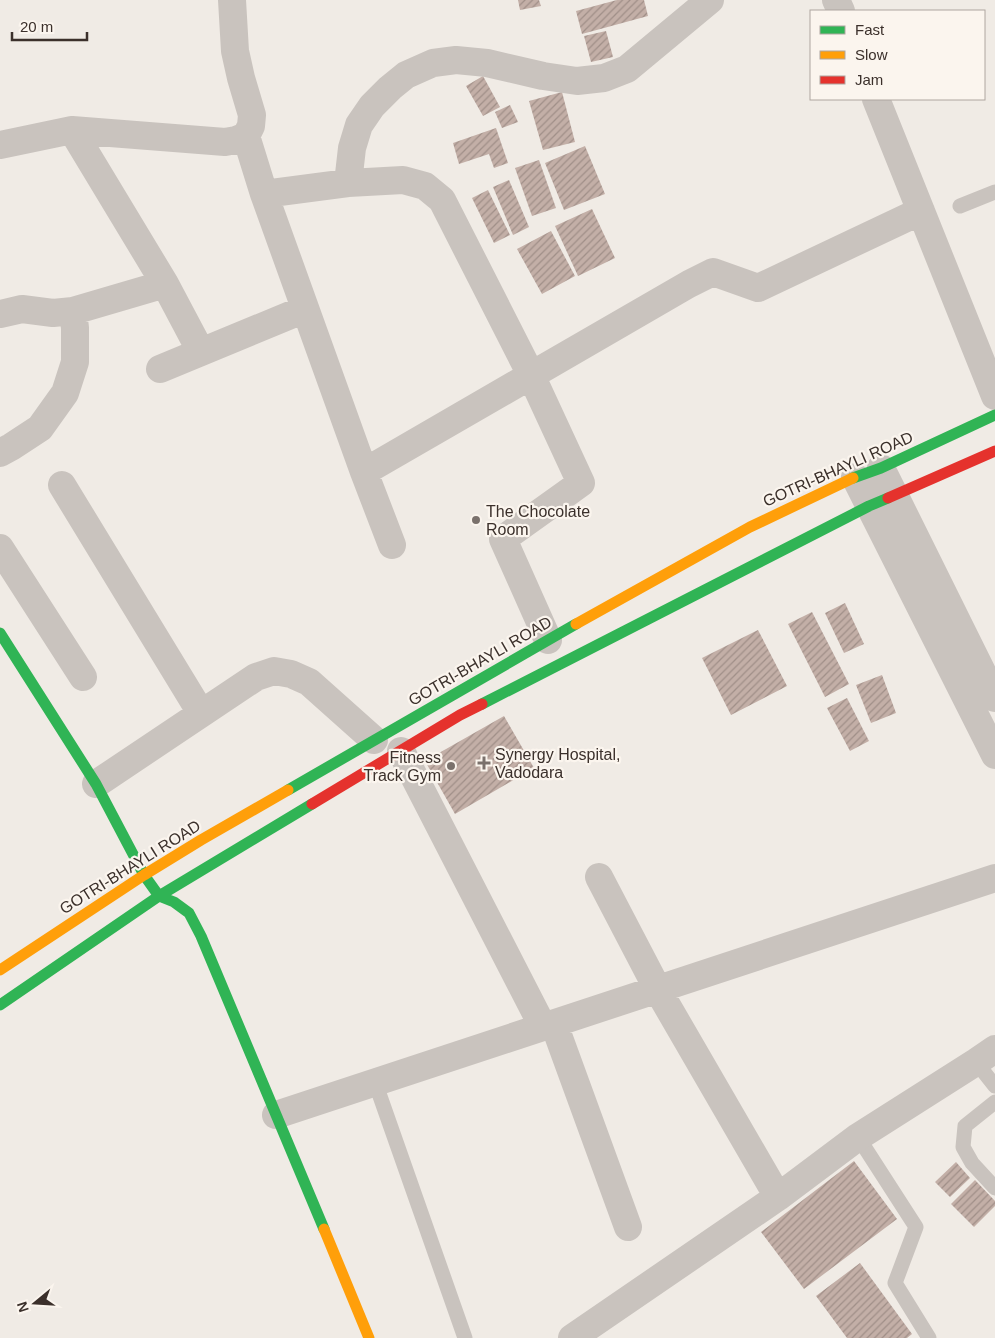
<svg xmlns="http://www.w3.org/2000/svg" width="995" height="1338" viewBox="0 0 995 1338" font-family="Helvetica,sans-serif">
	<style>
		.building { fill: url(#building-hatch) }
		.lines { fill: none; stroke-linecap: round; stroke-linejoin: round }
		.lane { stroke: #c9c3be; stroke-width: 15 }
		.street { stroke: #c9c3be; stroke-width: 28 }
		.fast { stroke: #30b455; stroke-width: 11 }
		.slow { stroke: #ff9f0a; stroke-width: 11 }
		.jam { stroke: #e5322d; stroke-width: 11 }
		.poi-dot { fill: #7a716c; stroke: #fbf5ee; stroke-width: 2 }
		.labels { text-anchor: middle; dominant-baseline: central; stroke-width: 4.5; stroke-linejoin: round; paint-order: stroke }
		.street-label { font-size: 16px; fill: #3b302b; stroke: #fbf5ee }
		.poi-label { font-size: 16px; fill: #3b302b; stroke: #fbf5ee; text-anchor: start }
	</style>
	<defs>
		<pattern id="building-hatch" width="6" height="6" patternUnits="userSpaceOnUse" patternTransform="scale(1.25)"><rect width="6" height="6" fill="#c3afa7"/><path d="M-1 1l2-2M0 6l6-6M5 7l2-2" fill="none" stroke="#a08f88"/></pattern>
	</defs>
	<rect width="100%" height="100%" fill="#f0ebe5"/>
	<path class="building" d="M518,0h21l2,6 -21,4z
		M617,0h27l4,16 -66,18 -6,-23z
		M606,31l7,26 -22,5 -7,-26z
		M483,76l17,31 -17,9 -17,-30z
		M562,92l13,50 -32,8 -14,-49z
		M510,105l8,17 -16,6 -7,-16z
		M496,128l12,35 -14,5 -5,-14 -30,10 -6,-21z
		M585,146l20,48 -41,16 -19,-47z
		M539,160l17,48 -24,8 -17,-48z
		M509,180l20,47 -16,8 -20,-48z
		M488,190l22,45 -16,8 -22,-45z
		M592,209l23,49 -37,18 -23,-50z
		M551,231l24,45 -33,18 -25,-45z
		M845,603l19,41 -20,9 -19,-40z
		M812,612l37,72 -24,13 -37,-73z
		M758,630l29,56 -56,29 -29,-57z
		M882,675l14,38 -25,10 -15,-38z
		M847,698l22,43 -19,10 -23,-43z
		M504,716l30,52 -79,46 -30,-53z
		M854,1161l43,58 -93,70 -43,-57z
		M956,1162l14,16 -20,19 -15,-15z
		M975,1180l20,21v5l-21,21 -23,-23z
		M860,1263l52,71 -5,4h-60l-31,-42z"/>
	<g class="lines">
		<path class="lane" d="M960,206l35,-14
			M976,1062l19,24
			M375,1082l90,256
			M995,1102l-30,24 -2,21 9,16 23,25
			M858,1137l58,90 -21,56 34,55"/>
		<path class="street" d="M836,0l5,11
			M876,99l119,297
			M72,130l93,154
			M246,136l18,58 100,278 28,73
			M0,145l72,-15 153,12 11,-2 10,-4 5,-10 1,-11 -11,-37 -6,-27 -3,-51
			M348,183l4,-35 7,-23 13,-19 18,-18 16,-13 27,-12 23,-3 31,3 56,13 34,5 27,-3 23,-9 83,-69
			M264,194l84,-11 55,-3 22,6 17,14 89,175 50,108 -78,56 45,101
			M0,314l22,-5 31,4 20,-2 92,-27 36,68
			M160,369l145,-60
			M0,453l11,-6 29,-19 25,-35 10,-31v-34l-2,-17
			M881,468l114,230
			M364,472l325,-188 24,-12 45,16 163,-77
			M855,477l140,278
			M62,485l139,228
			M0,548l83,129
			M401,751l142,276
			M96,784l160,-107 18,-6 17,3 18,8 65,58
			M599,877l59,113 120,207
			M554,1024l74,203
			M276,1115l719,-237
			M572,1338l206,-141 80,-60 118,-75 19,-13"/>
		<path class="fast" d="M853,478l28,-10 114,-53
			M0,633l96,151 48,91 15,21 15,6 15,11 12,23 123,293
			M482,704l387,-198 19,-8
			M288,790l288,-166
			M0,1005l159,-109 153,-92"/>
		<path class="slow" d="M576,624l174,-97 103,-49
			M0,970l144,-95 57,-35 87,-50
			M324,1229l45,109"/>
		<path class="jam" d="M888,498l107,-47
			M312,804l148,-89 22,-11"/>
	</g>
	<g class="poi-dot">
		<circle cx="476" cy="520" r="5"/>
		<path d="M481.5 755.5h5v5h5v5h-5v5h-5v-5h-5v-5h5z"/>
		<circle cx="451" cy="766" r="5"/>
	</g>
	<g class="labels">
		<g class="street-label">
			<text transform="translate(838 469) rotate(-24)">GOTRI-BHAYLI ROAD</text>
			<text transform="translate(480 661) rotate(-30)">GOTRI-BHAYLI ROAD</text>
			<text transform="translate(130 867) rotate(-32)">GOTRI-BHAYLI ROAD</text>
		</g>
		<g class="poi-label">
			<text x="486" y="511">The Chocolate<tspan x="486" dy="18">Room</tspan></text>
			<text x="495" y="754">Synergy Hospital,<tspan x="495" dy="18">Vadodara</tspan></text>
			<text x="441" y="757" text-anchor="end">Fitness<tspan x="441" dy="18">Track Gym</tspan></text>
		</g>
	</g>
	<rect x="810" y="10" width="175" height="90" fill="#fbf5ee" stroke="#aea6a0"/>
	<rect x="820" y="26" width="25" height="8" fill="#30b455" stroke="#aea6a0"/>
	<text x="855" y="35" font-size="15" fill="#3b302b">Fast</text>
	<rect x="820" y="51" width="25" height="8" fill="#ff9f0a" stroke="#aea6a0"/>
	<text x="855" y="60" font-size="15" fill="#3b302b">Slow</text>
	<rect x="820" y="76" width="25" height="8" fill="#e5322d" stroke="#aea6a0"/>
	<text x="855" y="85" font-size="15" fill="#3b302b">Jam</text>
	<g transform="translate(35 1303) rotate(252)" stroke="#fbf5ee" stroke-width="4" paint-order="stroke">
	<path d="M0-4L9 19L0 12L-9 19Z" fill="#3b302b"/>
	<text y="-8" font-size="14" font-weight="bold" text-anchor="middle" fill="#3b302b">N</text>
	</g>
	<path d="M12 32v8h75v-8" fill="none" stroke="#3b302b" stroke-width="2.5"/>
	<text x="20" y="32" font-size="15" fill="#3b302b" stroke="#fbf5ee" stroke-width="4" paint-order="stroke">20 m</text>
</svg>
